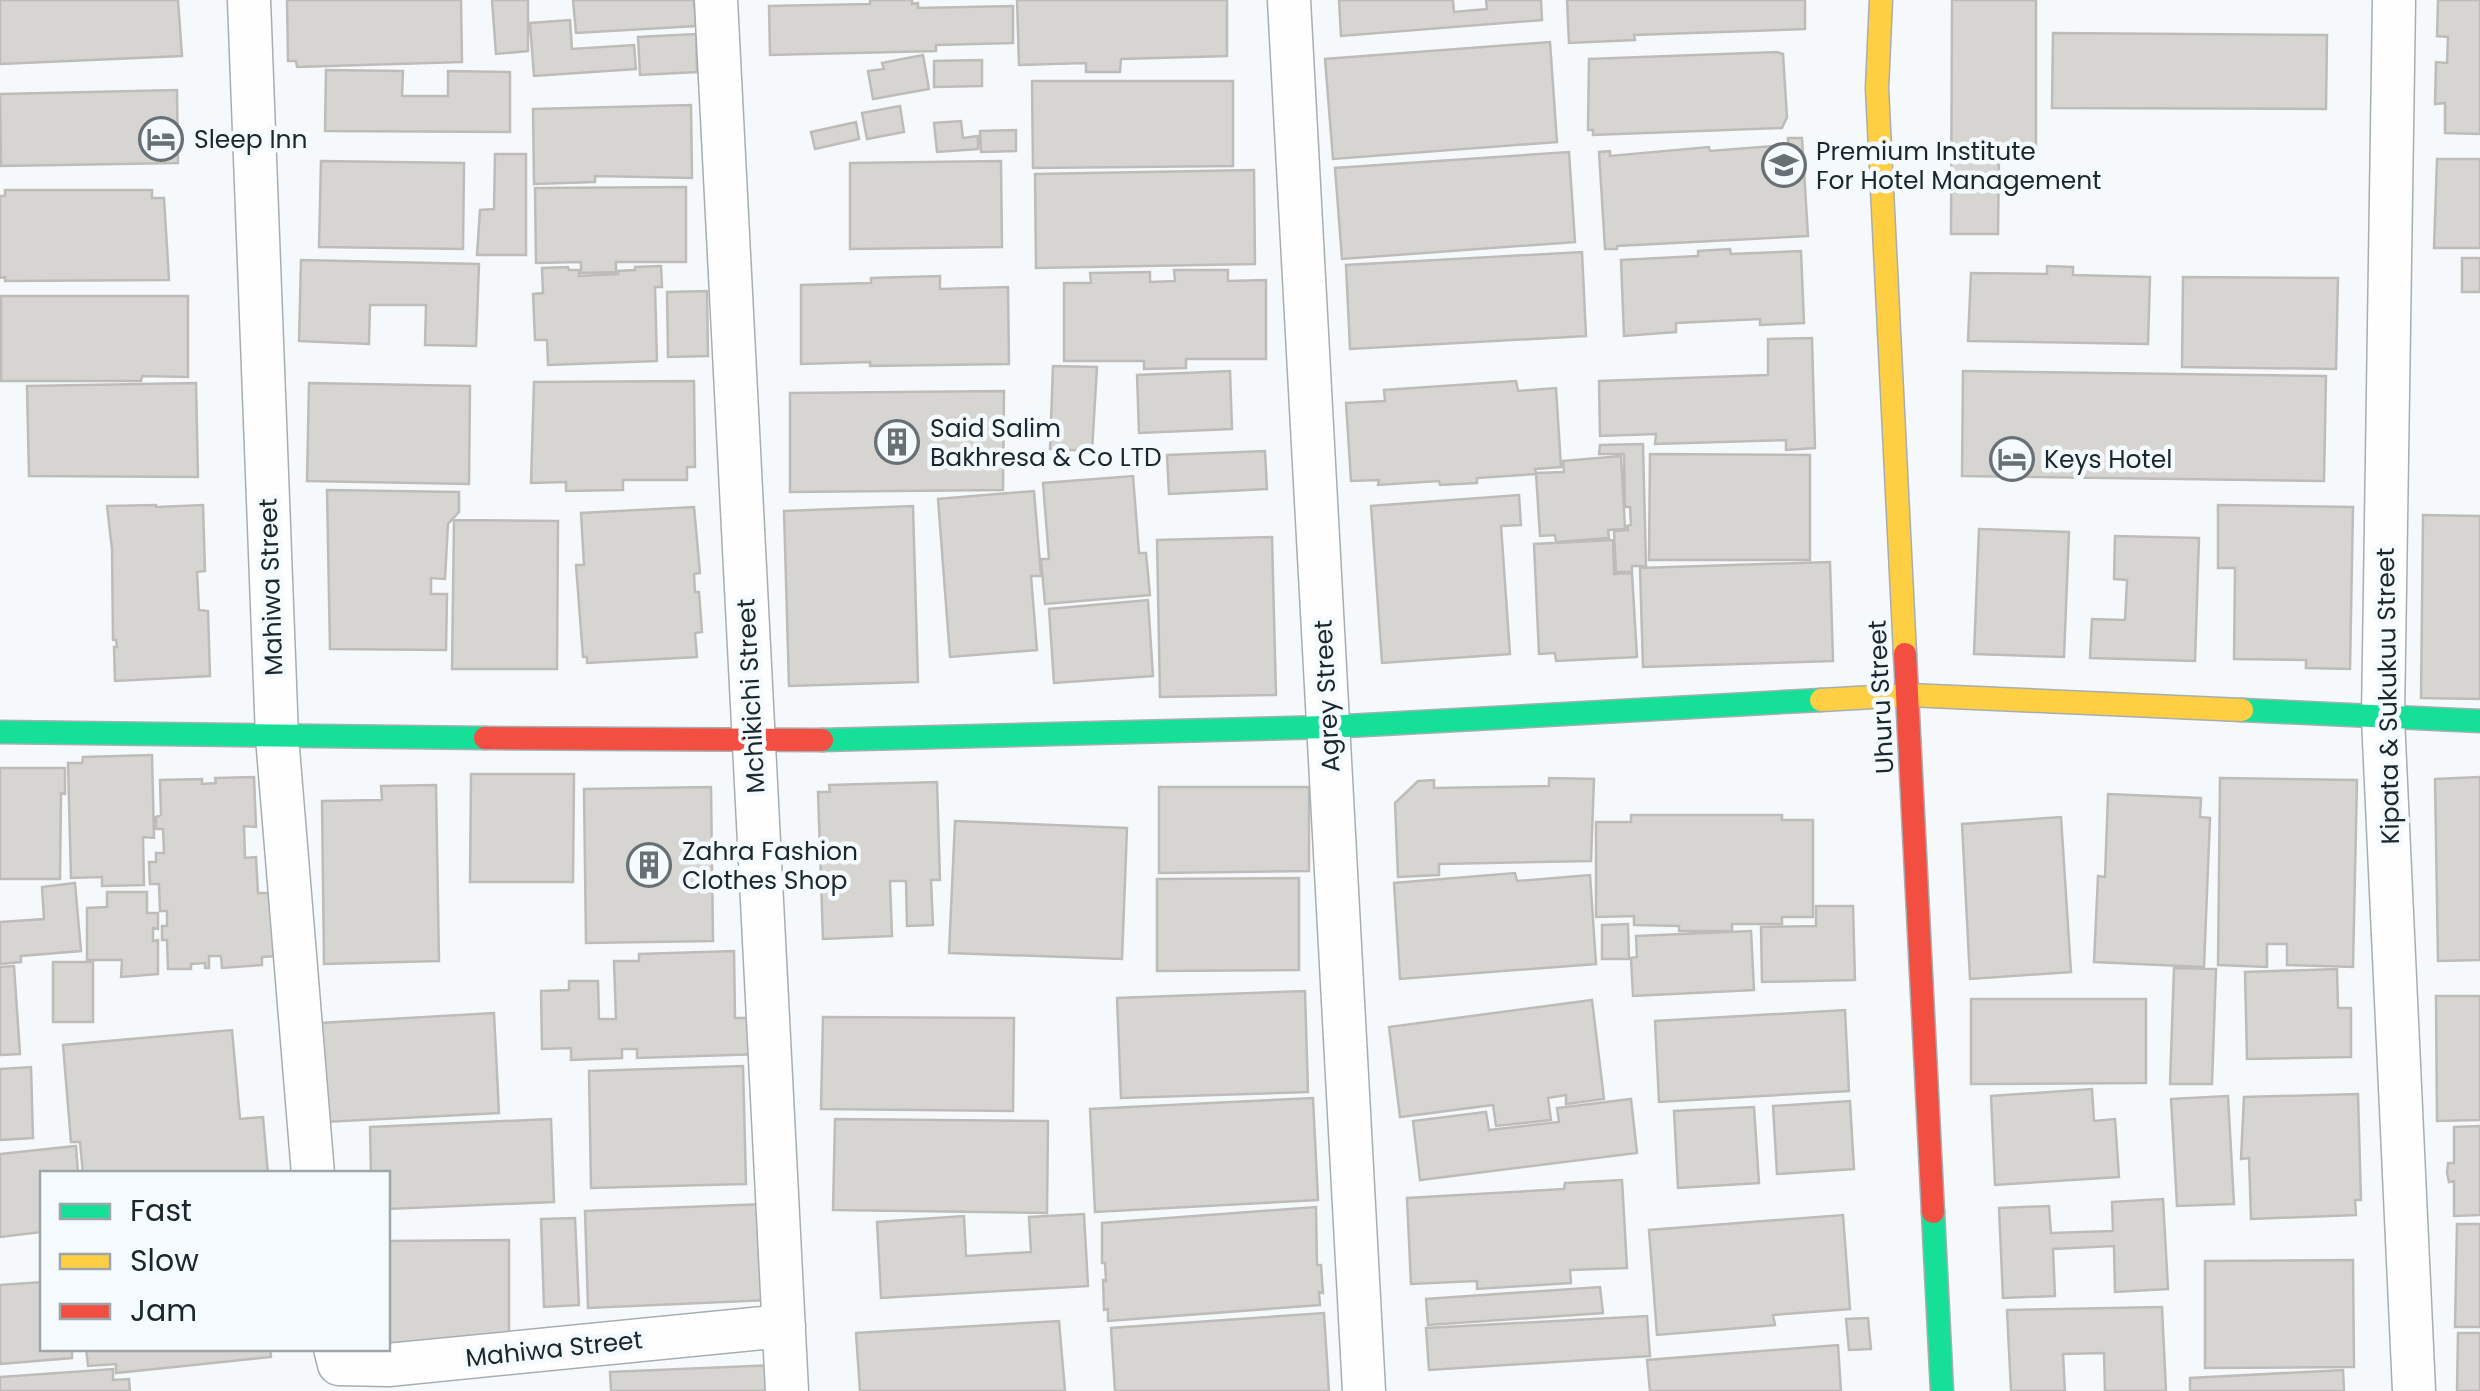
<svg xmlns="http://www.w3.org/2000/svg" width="2480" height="1391" viewBox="0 0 2480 1391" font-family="Poppins,sans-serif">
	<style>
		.building { fill: #d7d5d1; stroke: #bebcb8; stroke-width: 2.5 }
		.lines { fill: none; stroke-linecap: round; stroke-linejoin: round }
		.street-casing { stroke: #a6aeb2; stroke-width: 45 }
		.fast-casing { stroke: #a6aeb2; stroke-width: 25 }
		.slow-casing { stroke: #a6aeb2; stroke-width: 25 }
		.jam-casing { stroke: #a6aeb2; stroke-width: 25 }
		.street { stroke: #fefeff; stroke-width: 42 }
		.fast { stroke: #16e098; stroke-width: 22 }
		.slow { stroke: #ffcf43; stroke-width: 22 }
		.jam { stroke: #f24e42; stroke-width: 22 }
		.labels { text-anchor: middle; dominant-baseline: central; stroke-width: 9; stroke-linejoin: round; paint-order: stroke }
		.poi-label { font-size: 25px; fill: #1a272d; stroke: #f4fafe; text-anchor: start }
		.street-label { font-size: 25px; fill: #1a272d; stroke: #f4fafe }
	</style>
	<rect width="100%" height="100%" fill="#f6f9fc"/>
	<path class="building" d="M0,0h178l4,56 -182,8z
		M287,0h174l1,62 -165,5 -1,-6h-8z
		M492,0h36v51l-32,3z
		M573,0h121l2,26 -120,7z
		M870,0h42v4l6,-1v5l95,-2v37l-77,2v6l-166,4 -1,-49 101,-2z
		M1017,0h210v56l-106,3 -1,13h-34v-9l-67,2z
		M1339,0h114l1,12 33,-3 -1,-9h55l1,20 -201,16z
		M1567,0h238v29l-171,6 1,5 -66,3z
		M1952,0h84v148h-6v7l-31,-1 -1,80h-47z
		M2438,0h42v134l-35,-1v-30l-10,1 1,-42 11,1 1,-26 -11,-1z
		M570,20l2,29 62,-4 2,24 -102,7 -4,-53z
		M2053,33l274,2 -1,74 -274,-1z
		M696,34l1,38 -57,3 -2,-38z
		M1550,42l7,100 -224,17 -8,-100z
		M1777,52l6,2 4,63 -5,11 -189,7v-5h-5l1,-71z
		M923,55l6,34 -56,10 -5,-28 16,-2 -2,-6z
		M982,60v26l-48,1v-26z
		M326,70l77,1 -1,25h46v-25l62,1v60l-185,-1z
		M1032,81h201v85l-200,2z
		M177,90l1,73 -177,3 -1,-72z
		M691,105l1,73 -97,-2v6l-61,2 -1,-75z
		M900,106l4,26 -37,7 -5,-26z
		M961,121l2,17 15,-2v13l-41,3 -3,-29z
		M856,122l3,17 -44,10 -4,-17z
		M1016,130v21l-35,1 -1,-21z
		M1788,138h14l6,98 -191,10v3h-12l-6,-97 11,-1v5l99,-9 1,4 78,-6z
		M1569,152l6,90 -233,17 -7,-91z
		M495,154h31v101h-49l3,-45 14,-1z
		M2437,159h43v89h-46z
		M321,161l143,2 -1,86 -144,-2z
		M1001,161l1,86 -152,2v-86z
		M1254,170l1,94 -219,4 -1,-94z
		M686,187v75h-70v10l-35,1v-11l-45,1 -1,-75z
		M5,190h147v8h12l5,82 -164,1v-4l-5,1v-82h5z
		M1730,249l1,5 70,-3 3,72 -44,2v-6l-84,4v9l-52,4 -3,-76 77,-4v-5z
		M1582,252l4,84 -236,13 -4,-84z
		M2462,258h18v34h-18z
		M301,260l178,4 -3,82 -51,-1 1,-40h-56l-1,39 -70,-3z
		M661,266l1,21h-7l2,74 -109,4 -1,-25h-12l-2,-46 10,-1 -1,-25 26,-1 1,3h10v6l39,-2v-3l17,-1v-3z
		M2047,266l26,1v8l77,2 -2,67 -180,-3 3,-68 76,1z
		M1174,270h54v11l38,-1v79h-80v9l-42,1v-8h-80v-78h27l-1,-10 60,-1v10l25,-1z
		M940,276v13l68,-2 1,77 -139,2v-4l-69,2v-79l70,-2v-5z
		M2183,277l155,1 -2,91 -154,-2z
		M707,291l1,65 -40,1 -1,-65z
		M1,296h187v81l-46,-1 -1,5h-140z
		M1812,338l3,110 -29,2v-10l-131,4 1,-10 -56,2 -1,-55 169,-6v-36z
		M1053,366l44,1 -5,84 -42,-2z
		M1230,371l2,58 -93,4 -2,-58z
		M1963,371l363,5 -2,105 -362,-5z
		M694,381l1,86h-8v13h-64v10l-57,1v-9l-35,1 3,-101z
		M1516,381l2,10 38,-3 5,79 -26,2 1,5 -59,4v5l-37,2 -1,-4 -61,4 1,-5 -28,1 -5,-78 39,-2 -1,-11z
		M196,383l2,94 -169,-1 -2,-90z
		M309,383l161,3 -1,98 -162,-3z
		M1004,391l-1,99 -213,2v-99z
		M1643,444l3,122h-14v6h-16l-2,-41 14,-1 -1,-4 4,-1 -1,-18h-5l-1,-53h-25l1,-9z
		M1265,451l2,38 -98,5 -2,-39z
		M1650,454l160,1v105h-161z
		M1621,456l4,73 -17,1 1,8 -53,4 -1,-7 -15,1 -4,-63 28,-1 -1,-11z
		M1133,476l6,77h7l4,42 -105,9 -4,-45h8l-6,-76z
		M327,490l132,2v20l-11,12 -3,55 -14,-1v16h16l-1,56 -116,-1z
		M1034,491l7,85h-10l6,74 -87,7 -12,-158z
		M1519,495l2,30 -20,1 9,128 -128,9 -11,-157z
		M156,505v2l47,-2 2,66 -8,1 2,38 9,1 2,65 -95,5 -1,-34h3l-1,-7h-3l-1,-91 -5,-43z
		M2218,505l135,2 -3,162 -44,-1v-8l-72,-1 1,-91h-17z
		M913,506l5,176 -129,4 -5,-175z
		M694,507l6,66 -6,1 1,18h4l3,40 -7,1 2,24 -110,6v-6h-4l-7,-92h8l-3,-52z
		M2423,515l57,1v183l-59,-1z
		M454,520l104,1 -1,148h-105z
		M1979,529l90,3 -5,125 -90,-3z
		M2115,536l84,2 -4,123 -105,-3 2,-39 33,1 2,-40 -13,-1z
		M1272,537l4,158 -116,2 -3,-157z
		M1613,540l1,34 18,-1 5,84 -81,4 -1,-8 -16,1 -5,-110z
		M1830,562l3,99 -190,6 -3,-99z
		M1148,600l5,76 -99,7 -5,-74z
		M152,755l2,83 -11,-1 1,48 -42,1v-9l-31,1 -3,-115h14l1,-6z
		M0,768h65v26l-4,-1 -1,86h-60z
		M471,774h103l-1,108h-103z
		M254,777l2,50 -12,-1 1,32 11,-1 2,36h15l2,63 -13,1v8l-40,3 -1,-12h-12v12h-4v-5l-14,1v5h-23l-1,-29h-5v-14h5v-15h-7l-1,-27h-9l-1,-22h7v-9h8l-1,-24h-7v-12l5,-2 -1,-35 42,-1v5l14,-1 -1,-5z
		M2480,777v183l-42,1 -3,-182z
		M1549,778l45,1 -3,82 -152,3v11l-41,2 -3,-74 23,-22 16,-1v8l115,-2z
		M2220,778l137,2 -4,187 -66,-2v-21h-20v23l-49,-2z
		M937,782l3,98h-9l2,45 -26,1 -1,-45h-16l2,55 -69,3 -5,-147h12l-1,-7z
		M436,785l3,176 -115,3 -2,-163 60,-1 -1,-14z
		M711,787l2,154 -127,2 -2,-154z
		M1159,787h150v84l-150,2z
		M2108,794l93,4 -1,19 10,1 -6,149 -110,-5 4,-86 7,1z
		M1631,815h151v5h31v97h-31v7h-50v7h-53v-5l-45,-1v-9l-38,1v-95h35z
		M2061,817l10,155 -101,7 -8,-155z
		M955,821l172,7 -5,131 -173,-6z
		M1515,873l2,8 73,-6 6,89 -196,15 -6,-96z
		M1299,878v92l-142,1v-92z
		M75,883l6,68 -60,5v6l-21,2v-42l44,-3 -2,-32z
		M107,892h40v21h11v16l-5,-1v13l5,-1v34l-37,3 1,-17h-35v-52l20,-1z
		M1816,906h37l2,74 -93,2 -1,-55 55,-1z
		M1628,924l1,35h-27v-34z
		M1751,931l3,59 -121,6 -2,-38 6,-1 -1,-21z
		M734,951l1,67h27l1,36 -126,4v-9h-15v9l-51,2v-12l-29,1 -1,-58 28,-1v-9h29l1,38h17l-2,-58h25v-7z
		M53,962h40v60h-40z
		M14,966l6,88 -20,1v-88z
		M2174,968l42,1 -4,115h-42z
		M2337,969l1,39h13v49l-104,2 -2,-87z
		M1305,991l3,101 -187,6 -4,-100z
		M2436,996h44v124l-43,1z
		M1971,999h175v84l-175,1z
		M1592,1000l12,99 -38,5v-9l-18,3 3,22 -55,6 -3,-21 -93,12 -11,-90z
		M1845,1010l4,81 -190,11 -4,-81z
		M494,1013l5,100 -174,9 -5,-99z
		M823,1017l191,1 -1,93 -192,-2z
		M232,1030l8,89 23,-2 5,57h-185l-3,-32h-9l-8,-97z
		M743,1066l3,118 -155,4 -2,-117z
		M31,1067l2,71 -33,2v-71z
		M2092,1089l2,32 21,-2 4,58 -124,8 -4,-89z
		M2358,1094l3,106h-6l1,15 -105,4 -2,-61 -8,1 3,-62z
		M2228,1096l6,108 -57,2 -6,-107z
		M1313,1098l5,102 -223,12 -5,-103z
		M1631,1099l6,54 -217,27 -7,-59 73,-9 3,18 70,-8 -2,-14z
		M1850,1101l4,68 -77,5 -4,-68z
		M1754,1107l5,76 -81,5 -4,-77z
		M551,1119l3,83 -166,7v-35h-17l-1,-47z
		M835,1119l213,2 -1,92 -214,-3z
		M2480,1126v89l-26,1v-35l-5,1 -2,-9 1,-10h6v-36z
		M76,1146l2,28h-36v58l-42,5v-83z
		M1622,1180l5,88 -57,2 1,13 -94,6v-8l-66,3 -4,-86 157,-9 1,-6z
		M2163,1199l5,90 -53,3 -1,-46 -61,3 2,47 -52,2 -4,-90 50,-2 2,27 62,-2 -1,-29z
		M767,1204l4,96 -183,8 -3,-97z
		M1316,1207l1,58h4l2,28 -4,-1 1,13 -212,16v-12l-4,1 -1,-30 3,1 -1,-18h-3v-40z
		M1084,1214l4,72 -207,12 -4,-76 87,-6 2,40 65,-4 -2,-35z
		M1843,1215l7,94 -77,6 2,10 -118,10 -8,-105z
		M575,1218l4,87 -35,2 -3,-88z
		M2457,1224h23v103h-25z
		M509,1240v105l-121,1v-105z
		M2353,1260l1,107 -149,1v-107z
		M42,1282v66h30v10l-72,6v-79z
		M1600,1287l3,26 -175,12 -2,-26z
		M2162,1307l4,84h-61l-1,-38 -41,1 2,37h-54l-4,-81z
		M1324,1313l5,78h-214l-4,-63z
		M1647,1316l3,40 -221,14 -3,-42z
		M1868,1318l3,31 -22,1 -3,-31z
		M1059,1321l6,70h-205l-4,-58z
		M2458,1333h22v58h-23z
		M1838,1345l3,46h-191l-3,-31z
		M86,1348h184l1,9 -155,16v-9l-28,2z
		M773,1365l1,26h-163l-1,-19z
		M113,1369v11l16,-1 1,12h-130v-14z
		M2343,1370l1,21h-154v-13z"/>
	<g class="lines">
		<g class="street-casing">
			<path id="street" d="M249,0l28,737 36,437
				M716,0l71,1391
				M1289,0l75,1391
				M2394,0l-11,718 31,673
				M335,1348l4,16 49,1 396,-39"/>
		</g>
		<g class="fast-casing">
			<path id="fast" d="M2242,710l238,11
				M0,732l485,6
				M822,740l506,-13 493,-27
				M1933,1212l9,179"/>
		</g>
		<g class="slow-casing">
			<path id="slow" d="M1881,0l-4,88 28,566
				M1821,700l88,-5 333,15"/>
		</g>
		<g class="jam-casing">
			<path id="jam" d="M1905,654l28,558
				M485,738l337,2"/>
		</g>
		<use href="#street" class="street"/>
		<use href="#fast" class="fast"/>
		<use href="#slow" class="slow"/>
		<use href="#jam" class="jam"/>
	</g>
	<defs>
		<g id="hotel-ring" transform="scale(2.25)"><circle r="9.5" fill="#f4fafe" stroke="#677075" stroke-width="1.5"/><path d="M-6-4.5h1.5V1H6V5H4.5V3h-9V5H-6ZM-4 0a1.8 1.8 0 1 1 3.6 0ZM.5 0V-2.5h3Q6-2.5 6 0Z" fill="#677075"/></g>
		<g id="university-ring" transform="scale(2.25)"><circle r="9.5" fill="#f4fafe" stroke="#677075" stroke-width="1.5"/><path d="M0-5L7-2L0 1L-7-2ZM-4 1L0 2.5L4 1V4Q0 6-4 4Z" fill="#677075"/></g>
		<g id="building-ring" transform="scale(2.25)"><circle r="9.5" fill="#f4fafe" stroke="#677075" stroke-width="1.5"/><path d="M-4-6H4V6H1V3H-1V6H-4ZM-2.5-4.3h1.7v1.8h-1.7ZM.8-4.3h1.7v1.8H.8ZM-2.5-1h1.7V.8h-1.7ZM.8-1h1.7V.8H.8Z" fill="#677075"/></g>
	</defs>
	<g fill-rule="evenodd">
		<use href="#hotel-ring" x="161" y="139"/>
		<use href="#university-ring" x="1784" y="165"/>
		<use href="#building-ring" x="897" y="442"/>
		<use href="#hotel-ring" x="2012" y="459"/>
		<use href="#building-ring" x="649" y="865"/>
	</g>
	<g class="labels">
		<g class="poi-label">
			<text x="194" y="139">Sleep Inn</text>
			<text x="1816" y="151">Premium Institute<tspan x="1816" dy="29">For Hotel Management</tspan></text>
			<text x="930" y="428">Said Salim<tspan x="930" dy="29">Bakhresa &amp; Co LTD</tspan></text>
			<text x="2044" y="459">Keys Hotel</text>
			<text x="682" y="851">Zahra Fashion<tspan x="682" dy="29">Clothes Shop</tspan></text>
		</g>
		<g class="street-label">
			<text transform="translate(271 587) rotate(-92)">Mahiwa Street</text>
			<text transform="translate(751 696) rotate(-93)">Mchikichi Street</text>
			<text transform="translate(1327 696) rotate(-93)">Agrey Street</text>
			<text transform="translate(2388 696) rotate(-91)">Kipata &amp; Sukukuu Street</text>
			<text transform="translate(1881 697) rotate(-93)">Uhuru Street</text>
			<text transform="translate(554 1349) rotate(-6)">Mahiwa Street</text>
		</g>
	</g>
	<rect x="40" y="1171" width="350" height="180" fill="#f4fafe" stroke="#9da6aa" stroke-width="2.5"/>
	<rect x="60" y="1204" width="50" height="15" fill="#16e098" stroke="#9da6aa" stroke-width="2.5"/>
	<text x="130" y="1221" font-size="30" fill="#1a272d">Fast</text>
	<rect x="60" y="1254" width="50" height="15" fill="#ffcf43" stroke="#9da6aa" stroke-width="2.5"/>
	<text x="130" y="1271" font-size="30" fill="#1a272d">Slow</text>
	<rect x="60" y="1304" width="50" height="15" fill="#f24e42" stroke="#9da6aa" stroke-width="2.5"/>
	<text x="130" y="1321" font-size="30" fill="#1a272d">Jam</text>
</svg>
